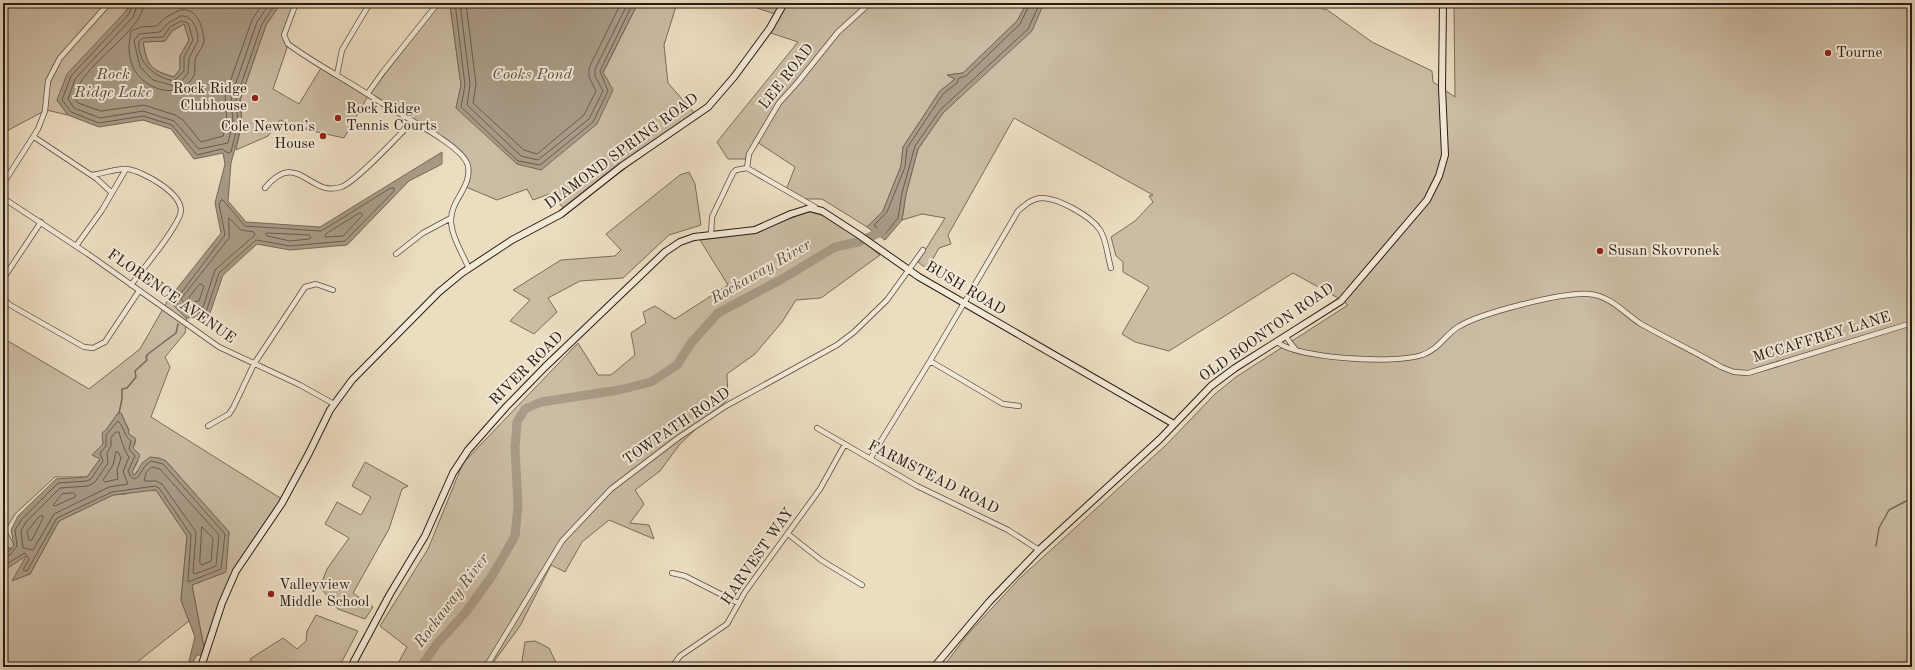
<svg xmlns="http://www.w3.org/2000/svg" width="1915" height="670" viewBox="0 0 1915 670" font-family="'Old Standard TT',serif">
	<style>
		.green { fill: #cbbca4; stroke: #796c5c }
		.water { fill: #a99b87; stroke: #756859; fill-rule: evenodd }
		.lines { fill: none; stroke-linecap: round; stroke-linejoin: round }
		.shore { stroke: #685c4e; stroke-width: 1 }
		.stream { stroke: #756859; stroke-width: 1.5 }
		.river { stroke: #a99b87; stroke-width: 9 }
		.street-casing { stroke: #584c40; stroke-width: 6 }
		.secondary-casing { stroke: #271c15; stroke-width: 8 }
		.street { stroke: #f3e9d7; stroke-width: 4.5 }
		.secondary { stroke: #f3e9d7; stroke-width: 6 }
		.poi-dot { fill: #8f2418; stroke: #f3e9d7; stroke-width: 1.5 }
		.labels { text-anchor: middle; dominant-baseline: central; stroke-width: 4; stroke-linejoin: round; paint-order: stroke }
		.poi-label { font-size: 15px; fill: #271c15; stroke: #f3e9d7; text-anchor: start }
		.street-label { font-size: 15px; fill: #271c15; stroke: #f3e9d7 }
		.water-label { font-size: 16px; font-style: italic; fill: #5b4f43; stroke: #f3e9d7 }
	</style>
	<rect width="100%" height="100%" fill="#ecddc1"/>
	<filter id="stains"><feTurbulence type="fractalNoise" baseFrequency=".005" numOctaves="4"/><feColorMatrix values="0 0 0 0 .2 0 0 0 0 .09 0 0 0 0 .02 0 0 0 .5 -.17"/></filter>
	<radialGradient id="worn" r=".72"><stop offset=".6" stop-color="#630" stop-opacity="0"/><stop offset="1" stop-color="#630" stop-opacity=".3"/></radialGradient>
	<path class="green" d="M3,3h127l-4,8 -69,89 11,15 -22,-5 -43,23z
		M281,3h17l-15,34 4,11 -14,41 26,15 22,-36 47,28 72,-93h12l-2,2 11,80 -5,23 147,-35 35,-70h39l-13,42 4,38 29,33 -130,95 -18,-17 -16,6 -6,-11 -30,11 -31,-13 3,-15 -10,-21 -91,-55 -24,42 -36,-8 -28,-10 -12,16 -32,14 6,-27 -2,-23 26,-75z
		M749,3h278l-10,18 -54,52 -16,2 8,4 -15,12 -37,56 -2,19 -18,45 -16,16 -45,-28h-23l-13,-9 9,-23 -38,-25 -8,17h-21l-11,-17 81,-100 -30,-10 10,-17 -27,-9z
		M1037,3h277l10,7 2,-1 46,33 60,29 1,11 22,15 -1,-94h458v664h-969l25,-33 51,-55 147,-134 49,-51 21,-17 112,-72 -10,-7 -45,-25 -124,78 -34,-9 -13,-8 27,-47 -26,-15v-10l-7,-6 -5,-19 24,-16 18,-19 -4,-6 4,-1 -139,-77 -66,117 3,9 -12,4 -12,21 -9,-7 27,-44 -23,-4 -20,6 4,-26 12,-45 25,-36 22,-21z
		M184,24l5,16 -9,16v13l-6,8c-25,-8 -26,-10 -31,-35l22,-1 7,-10z
		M689,172l6,12 6,41 -32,10 -46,43 -43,3 -32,17 9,14 -23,22 -24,-13 20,-21 -17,-10 48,-30 54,-4 6,-6 -15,-16 74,-59z
		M809,212c26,4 50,27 71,43l-59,43 -25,2 -14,22 -27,32 -28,20 1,25 -48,45 -20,27 -25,19 9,14 -14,19 19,2 5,14 -45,-19 -27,22 -17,30 -14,-7 -31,61 -30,41h-94l11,-20 -27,-21 48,-77 35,-86 115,-120 20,32h13l24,-20 -4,-22 15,-10 -3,-11 12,-6 20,13 53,-34 -28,-45 56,-7 26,-12z
		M168,300l19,18 -2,15 -20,24 5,10 -19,50 134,84 -50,72 -27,82h-7l3,-7 -12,-63 33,-13 4,-40 -63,-71 -7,-3 -21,12 -4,5 -2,-3 6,-11 -5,-13 3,-7 -8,-8 1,-3 -8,-17h-3l-12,17 -6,29 -13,18h-32l-40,37 -9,15 8,16 -6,7 -5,2v-216l86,51 51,-40z
		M365,462l43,24 -6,3 -13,40 -36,64 20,14 -8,12 -27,-10 -18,-22 7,-18 22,-31 -24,-14 12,-22 24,13 10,-18 -19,-11z
		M131,490h25l31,46 -6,64 8,21 -58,46h-128v-96l24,-16 3,19 29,-53 54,-26 14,-1z
		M316,615l42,16 -19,36h-85l-4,-8 33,-21 14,11 9,-8 1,-10z
		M535,641l14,7 9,19h-37l4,-25z"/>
	<path class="water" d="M130,3h151l-15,22 -26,75 2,23 -11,40 -3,38 18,21 74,5 122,-75v12l-33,17 -62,64 -57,5 -33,-6 -34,31 -14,41 -23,2 -18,-18 53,-67 -6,-30 10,-39 -2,-11 -29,6 -23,-30 -28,-9 -44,7 -31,-12 -11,-15 10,-26 59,-63zM184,24l5,16 -9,16v13l-6,8c-24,-7 -27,-11 -31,-35l22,-1 7,-10z
		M452,3h186l-35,69 10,18 -16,34 -56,46 -24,-6 -61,-56 5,-23 -11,-80z
		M1027,3h17l-12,28 -89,82 -25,36 -12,45 -4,26 -17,20 -18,-13 16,-16 18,-45 2,-19 37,-56 15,-12 -8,-4 16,-2 54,-52z
		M118,413h3l8,18 -1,2 8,6 -3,9 7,7 -8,17 2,3 2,-1 6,-11 8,-6 9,1 7,3 63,71 -3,40 -34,13 12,63 -3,7h-4l-6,10h-3l7,-28 -14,-37 6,-64 -31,-46 -43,5 -54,26 -29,53 -18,7 14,-25 -23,15v-17l5,-2 6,-7 -3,-15 7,-14 38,-37 31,-2 13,-18 -8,-4 11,-11 -1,-11 4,-3z"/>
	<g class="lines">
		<path class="shore" d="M133,3l-4,11 -58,62 -9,24 9,12 28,11 44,-7 29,9 25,30 25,-6 6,4 3,-1 7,-29 -2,-24 26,-75 14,-21
			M138,3l-5,14 -58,62 -7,20 6,9 26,10 43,-7 31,10 25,28 29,-6 5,-21 -2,-25 26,-75 13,-19
			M144,3c-1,30 -64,61 -70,95l4,5 23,8 43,-6 31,10 8,5 18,22 22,-6 4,-14 -2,-26 27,-76 11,-17
			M455,3l10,82 -4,22 57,54 22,4 53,-43 15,-31 -8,-20 33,-68
			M460,3l10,81 -3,21 54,51 17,4 51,-41 14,-28 -8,-15v-7l33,-66
			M466,3l10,81 -3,19 51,47 13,4 47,-39 12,-24 -7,-14v-9l32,-65
			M1030,3l-10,21 -54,52 -7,2 -2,5 -14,11 -36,54 -2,19 -18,45 -13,13 9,8h3l12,-15 4,-25 13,-47 25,-36 88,-81 12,-26
			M180,10c17,-3 23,16 24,31 -1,7 -7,12 -9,19 -1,6 1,10 -1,15 -13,28 -52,14 -61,-8 -6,-15 -4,-23 -2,-36l10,-4 16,-1 8,-8z
			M181,16c13,-1 17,15 17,25l-9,17 -1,15 -8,10 -6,3 -21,-6 -13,-13 -6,-26 5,-7 21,-2 7,-8z
			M182,21l6,2 5,17 -9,17v14l-10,10c-20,-4 -37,-18 -35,-40l4,-3 20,-1 7,-10z
			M391,188h3v3l-49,50 -55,5 -34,-6 -37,33 -13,39 -18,2 -13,-13 50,-66 -6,-31 2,-4h2l22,26 76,5z
			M360,213l2,1v2l-19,20 -18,1 1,-3z
			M229,218l12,12 13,2 1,3 -40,35 -12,37 -14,1 -8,-9 48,-61z
			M268,233l41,2 2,3 -2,1 -19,2 -23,-5 -1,-2z
			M200,284l4,2 -5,15 -7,1 -3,-4z
			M116,432h3c1,6 7,22 10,25l-6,15 5,12 -19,3 -55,27 -21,36 -10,-2 -2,-17 5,-9 34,-34 28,-2 7,-4 13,-19 -1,-10 4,-7v-8z
			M116,452h2l3,6 -4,12 1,9 -13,3 -2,-2 10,-15z
			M152,467l8,2 59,66 -3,31 -21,8 -2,-1 3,-41 -34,-48 -6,-3h-12l2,-8z
			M74,493l2,2 -1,2 -20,9 -2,-1 9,-11z
			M40,516h3v2l-11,22h-3l-2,-8z
			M202,527l11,11 -2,23 -9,4 -2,-2z
			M3,556l7,-1 7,-9 -2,-16 7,-11 36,-36 29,-2 4,-2 12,-18 -3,-8 6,-7v-11l12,-14c6,6 6,15 13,20l-2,8 6,7 -7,15 3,6 3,2 4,-2 7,-11 6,-5 12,3 62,70 -4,35 -33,13 3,-47 -32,-47 -4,-2 -43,6 -55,26 -30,53 -4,-1 6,-11 -4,-6 -22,13"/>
		<path class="stream" d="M119,413l3,-14v-10l5,-1 9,-11 -1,-6 12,-11 -1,-3 2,-3 28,-21 2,-9
			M3,546l8,3
			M1876,546l3,-18 10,-18 23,-12
			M191,665l2,2"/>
		<path class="river" d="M421,667l15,-22 29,-32 27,-37 23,-40 3,-30 -3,-58 2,-26 8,-13 16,-7 78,-12 32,-8 26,-17 14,-22 27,-30 64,-34 53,-32 23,-5 23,-10 4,-6"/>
		<g class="street-casing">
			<path id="street" d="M296,3l-12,32 4,9c27,20 59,36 87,55 19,13 89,46 93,67 4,21 -17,34 -17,54 0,16 12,34 18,49
				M337,75l5,-25 28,-47
				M368,93l15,-21 55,-69
				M34,137l63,42 15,14
				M747,168l2,-14 30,-51 18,-20 41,-51 32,-29
				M747,168l68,39
				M91,175c12,-1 25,-7 36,-6 16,2 60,26 53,46 -8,20 -35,51 -49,70
				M3,184l35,-55 7,-18 3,-30 12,-23 49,-55
				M265,188c33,-40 44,10 76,-1 15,-5 58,-52 72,-66
				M3,198l85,56 131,93 81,38 34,19
				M711,235l1,-18 21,-44 3,-3 11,-2
				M76,246l26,-36 24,-41
				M396,254l27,-21 28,-15
				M3,279l38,-57
				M3,298l7,7 74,42 9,1 12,-6 34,-51
				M1286,337l10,13
				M1277,342c21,17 120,22 145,13 16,-5 23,-20 36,-28 22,-14 105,-35 131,-33 22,2 35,19 52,30 27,15 54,28 80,43l13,5 14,1 164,-50
				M930,361l73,43 16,2
				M208,426l21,-12 4,-6 21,-44 51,-77 11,-3 17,6
				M817,428l100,58 91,44 31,20
				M870,459l60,-98 88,-150c7,-6 14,-13 24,-13 16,0 49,18 58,32 7,11 7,25 11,38
				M788,534l33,26 41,25
				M672,573l13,3 53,27
				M486,667l76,-126 49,-52 67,-51 48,-32 111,-61 17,-13 33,-32 36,-50
				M672,667l8,-11 47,-32 18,-32 75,-103 25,-45"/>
		</g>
		<g class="secondary-casing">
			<path id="secondary" d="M201,667l21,-64 14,-32 46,-68 27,-50 21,-43 22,-30 87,-88 23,-19 50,-33 49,-26 61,-48 86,-59 26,-30 36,-49 14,-25
				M351,667l39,-73 35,-58 28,-63 15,-23 38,-43 39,-40 120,-115 15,-10 14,-5 61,-7 36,-16 19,-6 12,3 37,24 60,42 255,147
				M934,667l55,-65 50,-52 121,-111 51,-53 24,-18 106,-67 86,-101 12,-24 6,-21 -3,-67 1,-85"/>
		</g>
		<use href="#street" class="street"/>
		<use href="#secondary" class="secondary"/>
	</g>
	<g class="poi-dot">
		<circle cx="1828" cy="53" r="4"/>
		<circle cx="255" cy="98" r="4"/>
		<circle cx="338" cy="118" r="4"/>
		<circle cx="323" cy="136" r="4"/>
		<circle cx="1600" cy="251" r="4"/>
		<circle cx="271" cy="594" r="4"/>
	</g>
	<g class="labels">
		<g class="poi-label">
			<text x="1836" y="53">Tourne</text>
			<text x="247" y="89" text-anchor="end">Rock Ridge<tspan x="247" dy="17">Clubhouse</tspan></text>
			<text x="346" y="109">Rock Ridge<tspan x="346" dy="17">Tennis Courts</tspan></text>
			<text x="315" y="127" text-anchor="end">Cole Newton’s<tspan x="315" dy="17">House</tspan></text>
			<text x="1608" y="251">Susan Skovronek</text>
			<text x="279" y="585">Valleyview<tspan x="279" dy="17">Middle School</tspan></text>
		</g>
		<g class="street-label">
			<text transform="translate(787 77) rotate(-52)">LEE ROAD</text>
			<text transform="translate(622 152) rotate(-36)">DIAMOND SPRING ROAD</text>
			<text transform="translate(965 289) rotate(31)">BUSH ROAD</text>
			<text transform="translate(171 297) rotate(35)">FLORENCE AVENUE</text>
			<text transform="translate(1267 333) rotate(-35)">OLD BOONTON ROAD</text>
			<text transform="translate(1822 338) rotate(-17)">MCCAFFREY LANE</text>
			<text transform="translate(527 369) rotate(-45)">RIVER ROAD</text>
			<text transform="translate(677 427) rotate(-34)">TOWPATH ROAD</text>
			<text transform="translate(933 478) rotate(27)">FARMSTEAD ROAD</text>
			<text transform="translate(758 557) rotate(-55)">HARVEST WAY</text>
		</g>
		<g class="water-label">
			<text x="113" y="75">Rock<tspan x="113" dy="18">Ridge Lake</tspan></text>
			<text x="532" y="75">Cooks Pond</text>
			<text transform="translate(761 272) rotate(-30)">Rockaway River</text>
			<text transform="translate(452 601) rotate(-53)">Rockaway River</text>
		</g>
	</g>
	<rect width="1915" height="670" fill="none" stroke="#ecddc1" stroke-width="16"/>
	<rect x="4" y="4" width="1907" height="662" fill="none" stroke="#271c15" stroke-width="2"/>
	<rect x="8" y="8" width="1899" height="654" fill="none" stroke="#271c15"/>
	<rect width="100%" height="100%" filter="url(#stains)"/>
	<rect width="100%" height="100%" fill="url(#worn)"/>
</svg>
